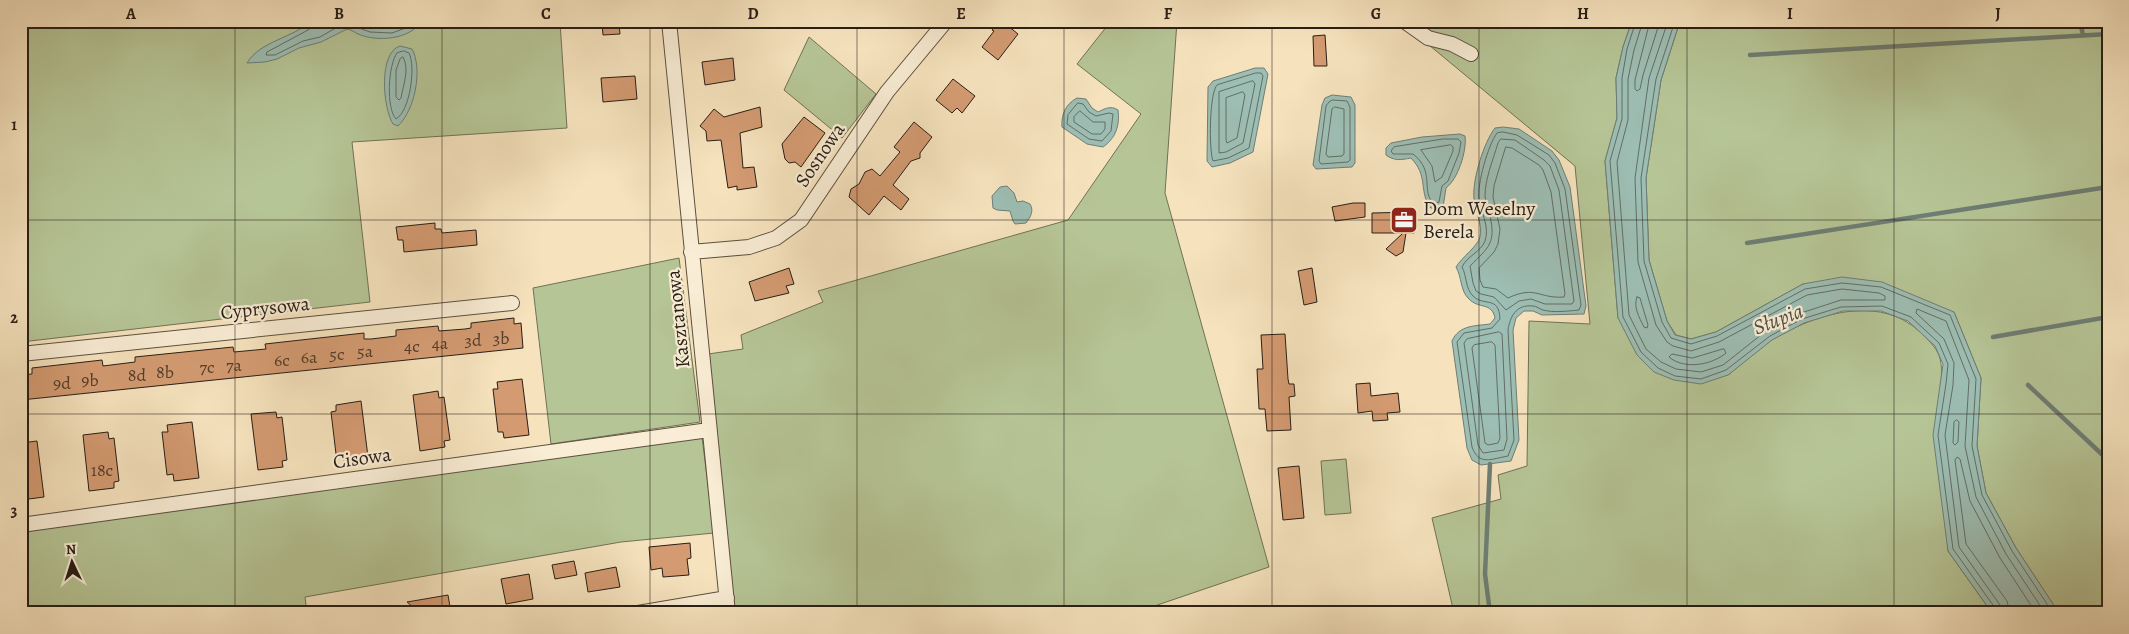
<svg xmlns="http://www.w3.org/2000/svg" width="2129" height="634" viewBox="0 0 2129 634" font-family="Alegreya,serif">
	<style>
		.green { fill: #b6c596; stroke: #6f7256 }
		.water { fill: #9dbeb4; stroke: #6e7e74 }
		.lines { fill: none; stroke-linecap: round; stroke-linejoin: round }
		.shore { stroke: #626e64; stroke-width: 1 }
		.stream { stroke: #6e7e74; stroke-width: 4.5 }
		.building { fill: #d49b72; stroke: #281e15 }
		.street-casing { stroke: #5c4f3f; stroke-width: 16 }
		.street { stroke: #f9edd5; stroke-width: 14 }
		.grid { fill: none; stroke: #281e15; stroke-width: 1; stroke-opacity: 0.55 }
		.labels { text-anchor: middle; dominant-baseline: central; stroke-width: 4.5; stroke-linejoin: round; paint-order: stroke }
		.number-label { font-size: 18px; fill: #533d2c }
		.street-label { font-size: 20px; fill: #281e15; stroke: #f9edd5 }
		.poi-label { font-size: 20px; fill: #281e15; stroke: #f9edd5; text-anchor: start }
		.water-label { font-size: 21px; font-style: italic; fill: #4b4e45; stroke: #f9edd5 }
		.neatline { fill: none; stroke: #281e15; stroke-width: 2 }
		.grid-label { font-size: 16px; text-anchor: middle; font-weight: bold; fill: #281e15 }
	</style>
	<rect width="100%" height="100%" fill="#f6e3be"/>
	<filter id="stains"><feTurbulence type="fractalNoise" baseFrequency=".004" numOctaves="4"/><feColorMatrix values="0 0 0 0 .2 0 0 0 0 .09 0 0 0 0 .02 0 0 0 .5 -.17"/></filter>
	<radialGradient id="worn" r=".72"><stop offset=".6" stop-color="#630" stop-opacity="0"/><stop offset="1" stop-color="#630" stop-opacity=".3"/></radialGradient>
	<path class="green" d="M21,21h543l-4,1 7,106 -215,14 18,160 -349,40z
		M1111,21h66l-12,172 104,374 -135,46h-400l-26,-259 35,-5 -2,-14 82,-33 -5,-11 250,-71 73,-106 -64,-50z
		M1400,21h232l-9,26 -7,31 1,40 -12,43 13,157 110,57c15,-12 30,-26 45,-36 43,-25 105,-45 146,-8 20,19 24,24 22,52l7,168 44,62h-538l-22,-95 69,-19 -3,-24 29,-9 2,-145 61,3 -15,-158z
		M1680,21h428v592h-49l-43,-65 -30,-55 -9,-47 4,-68 -27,-66 -151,-28 -87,48 -25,7 -15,-4 -9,-14 -18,-61 -3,-82 15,-98z
		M809,37l67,57 -34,44 -58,-48z
		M679,258l21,164 -149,22 -18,-156z
		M702,437l12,96 -93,9 -316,55 2,16h-286v-83z
		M1346,459l5,54 -26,2 -4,-54z"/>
	<path class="water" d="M311,21h110c-10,19 -45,21 -63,13 -4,-2 -6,-4 -11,-5l-26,13 -22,6 -22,11 -12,3 -18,1c13,-22 46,-25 64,-42z
		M1632,21h48l-19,59 -15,98 3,82 18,61 8,14 16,4 25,-7 87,-48 39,-7 40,5 72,30 27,66 -4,68 9,47 30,55 43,65h-67l-44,-62 -15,-116 10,-71 -8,-18 -27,-25 -27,-10h-38l-39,12 -32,17 -44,35 -27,9 -27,-4 -20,-8 -17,-17 -19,-37 -13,-157 12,-43 -1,-40 7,-31z
		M400,46l12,3c11,20 3,61 -14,77l-5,-2c-10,-16 -15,-71 7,-78z
		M1255,68h9l4,6 -15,78 -23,11 -18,4 -5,-6 1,-74 5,-6z
		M1332,95l19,2 4,8v58l-3,4 -36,2 -3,-4 9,-60 3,-7z
		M1077,98l9,1 6,9 6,4c6,-3 13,-7 20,-2 2,15 -2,28 -15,37l-16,-3 -25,-17c-1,-13 4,-23 15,-29z
		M1503,127l16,2 33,22 7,9 11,27 16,119 -2,8 -42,1 -9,-4h-9l-8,7 -3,12 6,110 -8,21 -30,4 -9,-5 -5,-12 -15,-107c7,-16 23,-15 38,-17l5,-6c-3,-16 -17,-9 -26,-19 -9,-8 -7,-22 -13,-32 6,-10 22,-21 24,-30 3,-13 -5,-25 -6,-38 -2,-19 10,-57 21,-71z
		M1460,134l5,2c2,15 -7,43 -19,52l-3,19 -9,2 -5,-2c-10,-20 -1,-31 -18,-49 -10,2 -17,3 -25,-3v-7l5,-5 31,-6z
		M1007,186l7,7 3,9 6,-1 7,3c4,7 1,12 -4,19l-11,1 -2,-3 -3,-10 -13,-1 -4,-2 -1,-12 8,-9z"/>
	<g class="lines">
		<path class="shore" d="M314,21l-1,5 -5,4 -41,22 -1,3h9l28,-14 17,-4 21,-12 7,-1 22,8 22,1 19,-7 4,-5
			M1636,21l-9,28 -5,29v41l-12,42 13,156 18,35 17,16 17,8 26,3 25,-9 44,-34 32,-17 39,-12 41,-1 29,11 28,26 9,21 -2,20 -8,51 15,114 42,59 1,5
			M1643,21l-9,29 -6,29v41l-11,42 12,153 17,34 15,13 15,7 25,3 22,-7 43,-34 35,-18 40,-13h44v-4l-6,-3 -37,-4 -35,6 -88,47 -28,9 -18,-5 -6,-4 -11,-17 -18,-63 -3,-84 14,-100 19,-57
			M1650,21l-15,59v9l2,2 3,-2 3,-14 17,-54
			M1675,21l-19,58 -15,99 3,83 18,61 9,16 20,6 26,-8 88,-47 37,-6 39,4 69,28 26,64 -4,67 10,49 30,56 41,62
			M404,51l5,2c7,14 1,58 -13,66 -10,-11 -8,-54 1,-66z
			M403,57c7,12 0,29 -2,41l-2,2 -3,-3v-27l4,-11z
			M1256,73h5l2,3 -14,72 -21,10 -15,3c-4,-10 -4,-68 4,-76z
			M1253,81l2,3 -12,59 -17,9 -7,1v-61z
			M1243,92l2,3 -8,43 -10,5 -1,-3v-42z
			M1333,100l14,1 3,6v53l-2,2 -27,2 -2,-3 7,-55 3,-4z
			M1078,103l5,1 6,8 7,4 13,-3 4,1 -2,17 -9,10 -13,-2 -22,-15 1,-9z
			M1335,107l9,2v45l-2,2 -14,1 -2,-3 6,-45z
			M1080,111l13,11h12v7l-4,5h-9l-18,-12v-5z
			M1503,132l14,3 32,20 6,8 10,26 16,116 -2,5c-11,1 -25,3 -36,0 -4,-1 -6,-4 -10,-4 -17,-2 -23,11 -25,24l6,110 -6,16c-17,3 -29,10 -36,-9l-15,-105 7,-9 28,-5 8,-9c-1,-24 -16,-12 -27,-23 -8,-8 -6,-20 -11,-29 5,-11 19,-15 23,-26 5,-14 -4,-28 -6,-42 -2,-15 9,-54 18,-66z
			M1443,139h15l3,3 -2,11 -11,28 -6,5 -3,16 -5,2c-14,-13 2,-32 -21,-50h-20l-2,-3 3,-4z
			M1501,139l14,1 29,20 6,6 9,24 15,111 -2,3h-27l-14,-5 -12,2 -13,9 -12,-13 -13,-3 -5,-3 -3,-8 -3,-17c19,-19 26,-23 20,-50 -2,-7 -4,-13 -5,-20 0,-17 8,-36 13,-53z
			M1451,145l2,2v4l-11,26 -7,5 -3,-16 -11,-16z
			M1506,147l6,1 27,17 4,5 8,22 14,102 -1,3c-25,2 -28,-12 -56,1l-12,-9 -13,-2 -3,-7 -1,-12 15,-16 4,-8 2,-15 -7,-32 1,-11z
			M1637,297l3,1 8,27 -1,3 -3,-1c-5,-10 -11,-20 -7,-30z
			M1499,332l3,2 5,105 -3,11 -21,3 -5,-8 -14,-102 3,-4z
			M1492,342l3,3 5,93 -2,5 -10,2 -3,-2 -13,-95 2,-3z
			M1724,349l2,4c-14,12 -42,17 -57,4l3,-3 20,4z
			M1957,420l2,2 -1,20 -3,3 -2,-2 1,-21z
			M2002,613l-2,-8 -41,-58 -14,-112 8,-50 1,-22 -10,-24 -28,-26 1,-4 29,12 23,59 -4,66 11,51 30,57 39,59
			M2010,613l-3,-12 -41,-57 -11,-84 2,-3 3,2 10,42 30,57 36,55"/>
		<path class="stream" d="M2080,21l3,14
			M1750,55l358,-21
			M1747,243l361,-56
			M1993,337l115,-20
			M2028,385l80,75
			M1490,464l-5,110 5,39"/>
	</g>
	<path class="building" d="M999,21h3l16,13 -20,26 -16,-13 12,-16 -2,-1z
		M619,23l1,11 -17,1 -1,-11z
		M1325,35l2,31h-13l-1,-30z
		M733,58l2,22 -30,5 -3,-23z
		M635,76l2,23 -34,3 -2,-24z
		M953,79l22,17 -13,17 -5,-5 -5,5 -16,-13z
		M760,107l2,20 -22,6 3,35 11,-1 3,20 -20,3v-4l-9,2 -7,-48 -14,1 -1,-10 -6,-5 14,-17 10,8z
		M804,117l21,16 -24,34 -6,-5 -6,1 -4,-4 -3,-15z
		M914,122l18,15 -12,16v5l-9,3 -18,24 16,14 -8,11 -17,-14 -15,19 -20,-18 2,-8 8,-5 6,-12 7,-3 8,7 20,-24 -6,-5z
		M1353,203h12v14l-30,4 -3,-14z
		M1414,212v21h-8l-3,19 -7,4 -10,-7 17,-16h-31v-20z
		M435,223v6h6l1,4 34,-3 1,15 -73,7 -1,-12h-5l-2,-13z
		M789,268l5,16 -8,2 3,7 -34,8 -6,-19z
		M1312,268l5,34 -13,3 -6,-34z
		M514,318v6l7,-1 2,25 -502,52v-25l11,-1v-6l70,-8 1,6 32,-4v-5l98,-10 1,5 32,-3 -1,-5 99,-11v6h7l25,-3v-6l42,-4 1,5 26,-2 6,-1v-5z
		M1285,334l3,45 1,5h5l1,12 -6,1 2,33 -24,1 -2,-22h-6l-2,-40h6l-2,-34z
		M522,379l7,56 -25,3 -1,-6h-5l-5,-43h5l-1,-7z
		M1370,383l1,13 27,-3 2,19 -13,1 1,7 -15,1 -1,-10 -14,2 -2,-29z
		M438,391l1,7 5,-1 6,43 -6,1 1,6 -25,4 -7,-56z
		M361,401l7,56 -25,3 -1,-6h-6l-5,-42 5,-1v-6z
		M276,412l1,6 5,-1 5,43 -5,1 1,6 -25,3 -7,-56z
		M192,422l7,56 -25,3 -1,-7 -6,1 -5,-43h6l-1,-7z
		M108,432l1,7 5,-1 5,43 -5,1v6l-25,3 -6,-56z
		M37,441l7,56 -23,3v-57z
		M1299,466l5,52 -21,2 -5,-52z
		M690,543l1,15 -4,1 2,16 -26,2 -1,-9 -11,2 -2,-23z
		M574,561l3,14 -22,4 -3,-14z
		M616,567l4,20 -32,5 -3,-19z
		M529,574l4,25 -27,5 -5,-25z
		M448,595l3,18h-31l-13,-11z"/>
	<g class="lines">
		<g class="street-casing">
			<path id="street" d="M669,21l59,592
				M1404,21l24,17 24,6 19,10
				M691,252l58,-5 27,-9 25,-18 86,-128 59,-71
				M21,354l491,-51
				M21,525l688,-95
				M638,613l89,-15"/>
		</g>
		<use href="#street" class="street"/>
	</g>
	<path class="grid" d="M235,21v592M442,21v592M650,21v592M857,21v592M1064,21v592M1272,21v592M1479,21v592M1687,21v592M1894,21v592M21,220h2087M21,414h2087"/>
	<defs>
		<g id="office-square" transform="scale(1.4375)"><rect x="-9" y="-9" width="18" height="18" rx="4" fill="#8f2418" stroke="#f9edd5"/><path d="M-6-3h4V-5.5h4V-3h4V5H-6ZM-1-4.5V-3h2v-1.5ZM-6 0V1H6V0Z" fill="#fff"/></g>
	</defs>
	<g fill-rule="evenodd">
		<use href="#office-square" x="1404" y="220"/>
	</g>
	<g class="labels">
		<g class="number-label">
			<text x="501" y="338">3b</text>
			<text x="473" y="340">3d</text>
			<text x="440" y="343">4a</text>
			<text x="412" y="346">4c</text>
			<text x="365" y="351">5a</text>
			<text x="337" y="354">5c</text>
			<text x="309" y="357">6a</text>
			<text x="282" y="360">6c</text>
			<text x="234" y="365">7a</text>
			<text x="207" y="367">7c</text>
			<text x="165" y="372">8b</text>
			<text x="137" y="375">8d</text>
			<text x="90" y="380">9b</text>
			<text x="62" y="383">9d</text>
			<text x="102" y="470">18c</text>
		</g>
		<g class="street-label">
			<text transform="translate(820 155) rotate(-56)">Sosnowa</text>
			<text transform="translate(265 308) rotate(-6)">Cyprysowa</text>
			<text transform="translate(678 319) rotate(-96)">Kasztanowa</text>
			<text transform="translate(362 458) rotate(-8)">Cisowa</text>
		</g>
		<g class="poi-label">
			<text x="1423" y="208">Dom Weselny<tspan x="1423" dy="23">Berela</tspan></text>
		</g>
		<g class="water-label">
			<text transform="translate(1778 319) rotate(-21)">Słupia</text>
		</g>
	</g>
	<rect width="2129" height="634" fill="none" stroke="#f6e3be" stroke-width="55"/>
	<g transform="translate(72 562) rotate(356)" stroke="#f9edd5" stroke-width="4" paint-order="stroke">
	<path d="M0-4L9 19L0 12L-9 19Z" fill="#281e15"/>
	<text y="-8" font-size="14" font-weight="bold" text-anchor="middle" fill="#281e15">N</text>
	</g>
	<rect x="28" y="28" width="2074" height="578" class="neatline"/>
	<g class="grid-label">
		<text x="131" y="19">A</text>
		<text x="339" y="19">B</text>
		<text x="546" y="19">C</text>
		<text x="753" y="19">D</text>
		<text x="961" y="19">E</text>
		<text x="1168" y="19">F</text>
		<text x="1376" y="19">G</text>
		<text x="1583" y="19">H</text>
		<text x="1790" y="19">I</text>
		<text x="1998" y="19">J</text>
		<text x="14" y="130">1</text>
		<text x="14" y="323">2</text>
		<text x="14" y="516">3</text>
	</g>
	<rect width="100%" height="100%" filter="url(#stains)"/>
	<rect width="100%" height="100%" fill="url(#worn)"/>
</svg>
